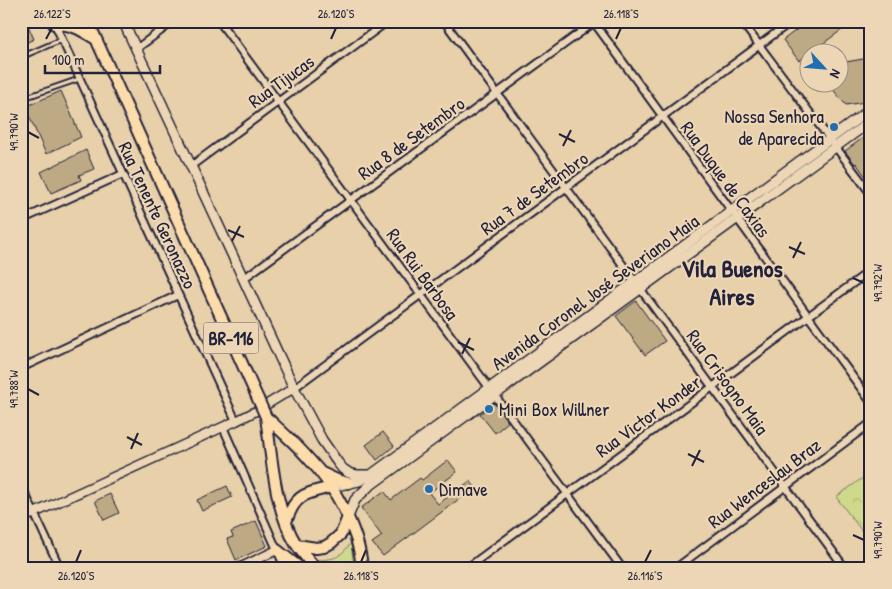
<svg xmlns="http://www.w3.org/2000/svg" width="892" height="589" viewBox="0 0 892 589" font-family="'Patrick Hand',sans-serif">
	<style>
		.green { fill: #ced98c; stroke: #787e64 }
		.forest { fill: url(#forest-crowns); stroke: #787e64 }
		.building { fill: #bda984; stroke: #22223b }
		.lines { fill: none; stroke-linecap: round; stroke-linejoin: round }
		.service-casing { stroke: #22223b; stroke-width: 7 }
		.minor-casing { stroke: #22223b; stroke-width: 10 }
		.tertiary-casing { stroke: #22223b; stroke-width: 11 }
		.secondary-casing { stroke: #22223b; stroke-width: 12 }
		.trunk-casing { stroke: #22223b; stroke-width: 14 }
		.service { stroke: #ecd6b5; stroke-width: 3 }
		.minor { stroke: #ecd6b5; stroke-width: 6 }
		.tertiary { stroke: #ecd6b5; stroke-width: 8 }
		.secondary { stroke: #ecd6b5; stroke-width: 9 }
		.trunk { stroke: #fddcac; stroke-width: 10 }
		.trunk-bridge-casing { stroke: #22223b; stroke-width: 14; stroke-linecap: butt }
		.trunk-bridge { stroke: #fddcac; stroke-width: 10 }
		.ticks { fill: none; stroke: #22223b; stroke-width: 2 }
		.poi-dot { fill: #1f6fb2; stroke: #ecd6b5; stroke-width: 2 }
		.labels { text-anchor: middle; dominant-baseline: central; stroke-width: 4.5; stroke-linejoin: round; paint-order: stroke }
		.shield { fill: #ecd6b5; stroke: #5f5860; stroke-width: 1 }
		.shield-label { font-size: 18px; font-weight: bold; fill: #22223b }
		.street-label { font-size: 19px; fill: #22223b; stroke: #ecd6b5 }
		.poi-label { font-size: 19px; fill: #22223b; stroke: #ecd6b5; text-anchor: start }
		.district-label { font-size: 24px; font-weight: bold; fill: #22223b; stroke: #ecd6b5 }
		.neatline { fill: none; stroke: #22223b; stroke-width: 2 }
		.ticks-label { font-size: 12px; text-anchor: middle; fill: #22223b }
	</style>
	<defs>
		<pattern id="forest-crowns" width="20" height="18" patternUnits="userSpaceOnUse" patternTransform="scale(1.25)"><rect width="20" height="18" fill="#ced98c"/><path d="M2 6a3 3 0 1 1 6 0M12 15a3 3 0 1 1 6 0" fill="none" stroke="#b1ba7a"/></pattern>
	</defs>
	<rect width="100%" height="100%" fill="#e7d0aa"/>
	<filter id="ink" filterUnits="userSpaceOnUse"><feTurbulence type="fractalNoise" baseFrequency=".02" numOctaves="2"/><feDisplacementMap in="SourceGraphic" scale="10" xChannelSelector="R" yChannelSelector="G"/><feConvolveMatrix kernelMatrix="1 2 1 2 8 2 1 2 1" color-interpolation-filters="sRGB"/></filter>
	<g filter="url(#ink)">
		<path class="green" d="M351,543l3,25h-31l-7,-8c19,-1 22,-1 35,-17z"/>
		<path class="forest" d="M871,472v71l-35,-46z"/>
		<path class="building" d="M21,21h5l8,18 -13,6z
			M808,21h46l-55,40 -16,-21z
			M863,59l8,9v33l-25,4 -16,-19 2,-4h8v-19z
			M61,91l20,46 -35,17 -21,-47z
			M871,132v52l-15,-21 -1,1 -10,-13z
			M86,150l8,19 -15,6 2,5 -30,13 -10,-21z
			M636,301l29,40 -20,14 -29,-39z
			M494,403l14,19 -13,11 -15,-19z
			M383,432l11,14 -17,14 -11,-15z
			M448,460l9,12 -28,21 9,11 32,-23 5,6 -92,69 -11,-13 10,-7 -21,-28 23,-17 7,9 29,-22 2,2z
			M227,486l5,11 -30,14 -5,-11z
			M110,494l9,19 -15,7 -9,-19z
			M256,521l11,25 -31,14 -9,-21 6,-2 -2,-5z"/>
		<g class="lines">
			<g class="service-casing">
				<path id="service" d="M21,57l40,-17
					M24,98l55,-19"/>
			</g>
			<g class="minor-casing">
				<path id="minor" d="M219,21l403,547
					M444,21l401,547
					M593,21l278,381
					M741,21l130,173
					M54,22l182,399
					M136,49l38,-28
					M191,166l197,-145
					M21,220l102,-46
					M243,279l353,-258
					M21,368l157,-73
					M294,388l498,-367
					M223,427l62,141
					M21,485l39,83
					M467,568l404,-298
					M676,568l195,-145"/>
			</g>
			<g class="tertiary-casing">
				<path id="tertiary" d="M21,519l215,-98 20,-10 38,-23
					M239,568l38,-18"/>
			</g>
			<g class="secondary-casing">
				<path id="secondary" d="M123,21l68,145 103,222 28,52 16,23 5,6 6,4 8,2h11
					M331,487l28,-6 12,-6 500,-366
					M348,517l7,-17 13,-13 503,-366"/>
			</g>
			<g class="trunk-casing">
				<path id="trunk" d="M88,21l170,378
					M54,24c19,0 27,6 42,15
					M266,417c14,13 29,26 42,41 26,27 51,71 54,110
					M266,417c6,41 8,91 30,127 5,8 13,16 19,24
					M322,473l15,7 11,3
					M286,522c9,-28 19,-28 45,-35
					M297,545l19,3 8,-1 7,-4 10,-9 7,-17
					M277,550l23,18"/>
			</g>
			<use href="#service" class="service"/>
			<use href="#minor" class="minor"/>
			<use href="#tertiary" class="tertiary"/>
			<use href="#secondary" class="secondary"/>
			<use href="#trunk" class="trunk"/>
			<g class="trunk-bridge-casing">
				<path id="trunk-bridge" d="M258,399l8,18"/>
			</g>
			<use href="#trunk-bridge" class="trunk-bridge"/>
		</g>
	</g>
	<path class="ticks" d="M46,39l6,-11M331,39l5,-11M616,39l5,-11M28,132l11,6M559,134l16,8M563,146l8,-16M228,230l16,7M232,241l8,-15M789,247l16,7M793,258l8,-16M853,278l11,5M458,342l16,8M462,354l8,-16M28,389l11,6M127,437l15,8M131,449l7,-16M688,454l16,8M692,466l8,-16M853,535l11,5M76,562l5,-12M361,562l5,-12M645,562l6,-12"/>
	<g class="poi-dot">
		<circle cx="834" cy="127" r="5"/>
		<circle cx="489" cy="409" r="5"/>
		<circle cx="429" cy="489" r="5"/>
	</g>
	<g class="labels">
		<rect class="shield" x="203.5" y="322.5" width="55" height="31" rx="4"/>
		<g class="shield-label">
			<text x="231" y="338">BR-116</text>
		</g>
		<g class="street-label">
			<text transform="translate(281 81) rotate(-36)">Rua Tijucas</text>
			<text transform="translate(411 138) rotate(-36)">Rua 8 de Setembro</text>
			<text transform="translate(726 179) rotate(54)">Rua Duque de Caxias</text>
			<text transform="translate(534 193) rotate(-36)">Rua 7 de Setembro</text>
			<text transform="translate(158 215) rotate(65)">Rua Tenente Geronazzo</text>
			<text transform="translate(423 274) rotate(54)">Rua Rui Barbosa</text>
			<text transform="translate(595 292) rotate(-36)">Avenida Coronel José Severiano Maia</text>
			<text transform="translate(728 382) rotate(54)">Rua Crisogno Maia</text>
			<text transform="translate(648 416) rotate(-36)">Rua Victor Konder</text>
			<text transform="translate(764 483) rotate(-37)">Rua Wenceslau Braz</text>
		</g>
		<g class="poi-label">
			<text x="824" y="116" text-anchor="end">Nossa Senhora<tspan x="824" dy="22">de Aparecida</tspan></text>
			<text x="499" y="409">Mini Box Willner</text>
			<text x="439" y="489">Dimave</text>
		</g>
		<g class="district-label">
			<text x="732" y="268">Vila Buenos<tspan x="732" dy="28">Aires</tspan></text>
		</g>
	</g>
	<rect width="892" height="589" fill="none" stroke="#ecd6b5" stroke-width="55"/>
	<g transform="translate(824 68) rotate(116)"><circle r="24" fill="#ecd6b5" stroke="#9b8e84"/>
	<path d="M0-4L9 19L0 12L-9 19Z" fill="#1f6fb2"/>
	<text y="-8" font-size="14" font-weight="bold" text-anchor="middle" fill="#22223b">N</text>
	</g>
	<path d="M45 65v8h115v-8" fill="none" stroke="#22223b" stroke-width="2.5"/>
	<text x="52" y="65" font-size="15" fill="#22223b" stroke="#ecd6b5" stroke-width="4" paint-order="stroke">100 m</text>
	<rect x="28" y="28" width="836" height="534" class="neatline"/>
	<g class="ticks-label">
		<text x="52" y="18">26.122°S</text>
		<text x="336" y="18">26.120°S</text>
		<text x="621" y="18">26.118°S</text>
		<text transform="translate(14 132) rotate(-90)" y="4">49.790°W</text>
		<text transform="translate(878 283) rotate(-90)" y="4">49.792°W</text>
		<text transform="translate(14 389) rotate(-90)" y="4">49.788°W</text>
		<text transform="translate(878 540) rotate(-90)" y="4">49.790°W</text>
		<text x="76" y="580">26.120°S</text>
		<text x="361" y="580">26.118°S</text>
		<text x="645" y="580">26.116°S</text>
	</g>
</svg>
